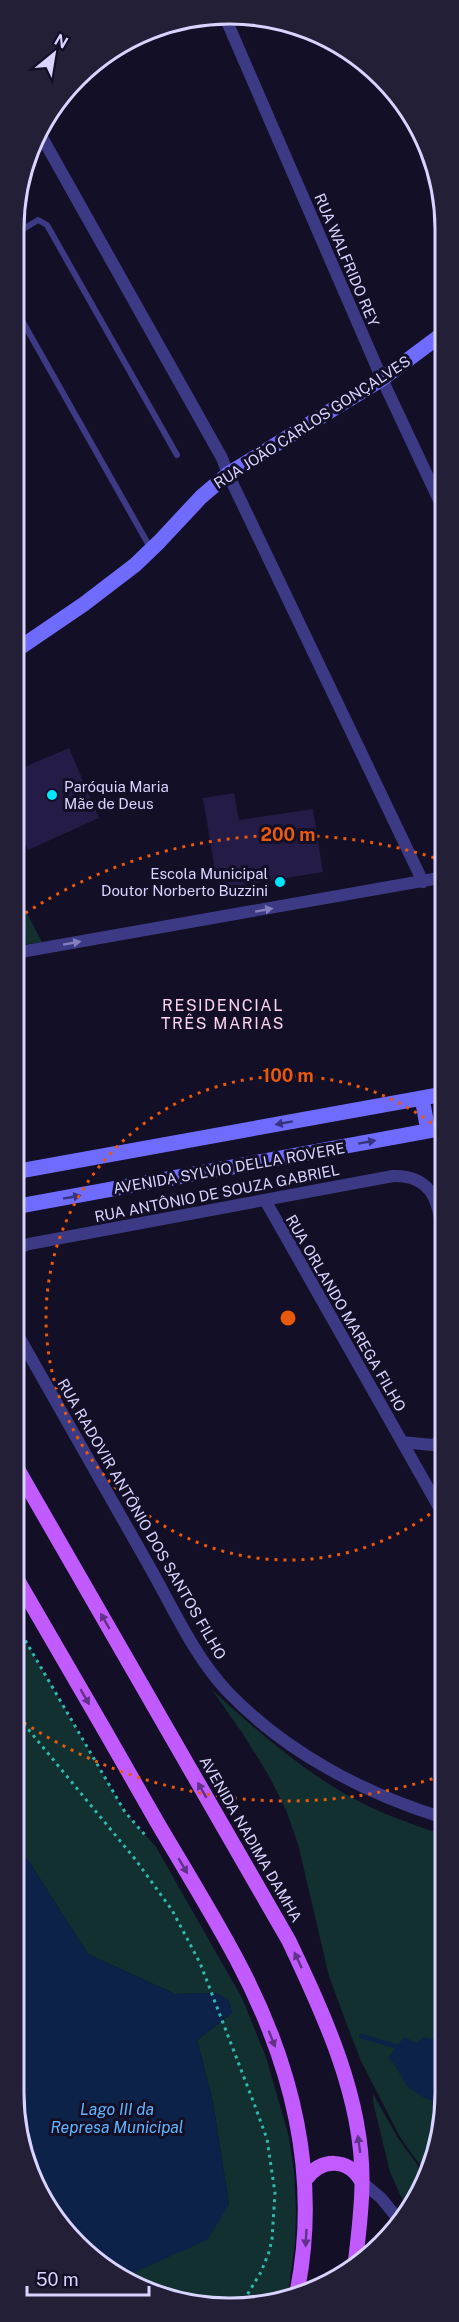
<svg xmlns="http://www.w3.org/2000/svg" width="459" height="2322" viewBox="0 0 459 2322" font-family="'Public Sans',sans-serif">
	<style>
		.green { fill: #12302f }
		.water { fill: #0c2248 }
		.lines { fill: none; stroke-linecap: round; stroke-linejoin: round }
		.stream { stroke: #0c2248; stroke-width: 4.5 }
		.building { fill: #241b47 }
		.path { stroke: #2fb8b0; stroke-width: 3; stroke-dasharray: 3 4.5; stroke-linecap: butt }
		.lane { stroke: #3d3a85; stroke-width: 6 }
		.street { stroke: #3d3a85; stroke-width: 12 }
		.secondary { stroke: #6f6bff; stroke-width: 15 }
		.primary { stroke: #c25bff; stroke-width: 15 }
		.oneway { fill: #837fbc }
		.oneway2 { fill: #38347d }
		.oneway3 { fill: #623188 }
		.ring { fill: none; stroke: #e8590c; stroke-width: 3; stroke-dasharray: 3 6 }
		.poi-dot { fill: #00e5ff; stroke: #130f26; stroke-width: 2 }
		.labels { text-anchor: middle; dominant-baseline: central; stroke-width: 6; stroke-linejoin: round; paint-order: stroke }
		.street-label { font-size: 15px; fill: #d9d4ff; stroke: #130f26 }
		.poi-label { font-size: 15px; fill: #d9d4ff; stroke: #130f26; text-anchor: start }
		.neighbourhood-label { font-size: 16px; letter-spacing: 1.5px; fill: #ffd6f0; stroke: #130f26 }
		.water-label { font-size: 16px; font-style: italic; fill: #62b6ff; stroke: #130f26 }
		.rim { fill: none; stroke: #d9d4ff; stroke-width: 3 }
		.centre { fill: #e8590c; stroke: #130f26; stroke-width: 3 }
		.ring-label { font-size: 18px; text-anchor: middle; font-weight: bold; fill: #e8590c; stroke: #130f26; stroke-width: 6; stroke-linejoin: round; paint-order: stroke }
	</style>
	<rect width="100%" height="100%" fill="#130f26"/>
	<path class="green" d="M15,891l27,51 -27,4z
		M14,1621l111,191 31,35 86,151 24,59 23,80 5,35 2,39 -1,32 -8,56 -71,9 -69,-16 -23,-15 105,-72 -16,-103 -16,-62 35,-27 -4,-14 -12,-6 -41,1 -87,-40 -60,-94 -14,-14z
		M212,1690c59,53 117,105 192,131 13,5 26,10 40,13v286l-17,55 -27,-38 -39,-76 -14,-36 -18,-49 -31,-132 -12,-34 -17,-34 -26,-42z
		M373,2094l25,44 28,39 -3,11 -16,22 -17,-38 -17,-70z"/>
	<path class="water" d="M14,1846l14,14 60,94 87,40 41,-1 12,6 4,14 -35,27 16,62 16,103 -22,35 -83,37 -47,-32 -47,-70 -16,-83z
		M404,2037l13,6 6,-6 21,4v64c-14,-4 -30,-11 -39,-22 -6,-9 -8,-18 -17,-25z"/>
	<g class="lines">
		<path class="stream" d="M361,2036l41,12"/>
	</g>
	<path class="building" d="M69,748l30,70 -71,32 -13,-29v-50z
		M234,793l5,27 74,-11 10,63 -105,17 -15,-91z"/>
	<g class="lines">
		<path class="path" d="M14,1621l111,191 20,23
			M14,1712l121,147 37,51 28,53 55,143 12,33 8,54 -3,46 -3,13 -8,20 -20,33"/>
		<path class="lane" d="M15,234l23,-14 9,5 130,230
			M15,308l136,241"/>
		<path class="street" d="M225,17l157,362 63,134
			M39,132l183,326 6,16 195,408
			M15,953l430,-76
			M265,1200l179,316
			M14,1250l15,-6 364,-68c45,-1 46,34 51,68
			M14,1328c45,79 90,158 134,236 24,42 46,92 79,127 58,61 138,103 217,127
			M402,1442l30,3 12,-4
			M362,2182l19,16 18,22"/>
		<path class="secondary" d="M15,651l69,-47 51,-39 24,-23 42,-45 27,-23 154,-95 63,-47
			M422,1098l6,33
			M14,1172l430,-78
			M14,1207l430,-79"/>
		<path class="primary" d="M14,1463l275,478c35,74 74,157 73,241 0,28 -4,56 -7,83
			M14,1574c48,82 96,165 143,248 27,46 55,91 80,138 56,105 84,220 59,337
			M305,2180c16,-22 43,-23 57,2"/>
	</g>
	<defs><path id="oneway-solid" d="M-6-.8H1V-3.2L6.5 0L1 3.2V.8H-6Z" transform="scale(1.5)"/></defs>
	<g class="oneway">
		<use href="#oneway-solid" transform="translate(264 910) rotate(-10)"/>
		<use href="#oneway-solid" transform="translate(72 943) rotate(-10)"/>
	</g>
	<g class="oneway2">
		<use href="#oneway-solid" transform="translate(284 1123) rotate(170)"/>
		<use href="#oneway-solid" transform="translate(367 1142) rotate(-10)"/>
		<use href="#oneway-solid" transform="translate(72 1197) rotate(-10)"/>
	</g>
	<g class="oneway3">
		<use href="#oneway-solid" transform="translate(105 1621) rotate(-120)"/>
		<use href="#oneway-solid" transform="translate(85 1697) rotate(60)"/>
		<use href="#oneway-solid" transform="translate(202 1790) rotate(-120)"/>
		<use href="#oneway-solid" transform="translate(183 1866) rotate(60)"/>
		<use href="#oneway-solid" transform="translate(298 1960) rotate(-115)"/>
		<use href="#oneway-solid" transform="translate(272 2039) rotate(68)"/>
		<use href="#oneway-solid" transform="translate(359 2144) rotate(-98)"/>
		<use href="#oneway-solid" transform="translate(306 2238) rotate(93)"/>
	</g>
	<g class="ring">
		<path d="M444 1503A242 242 0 1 1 444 1133"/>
		<path d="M441 1776A483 483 0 0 1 14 1716M18 918A483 483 0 0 1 441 860"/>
	</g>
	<g class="poi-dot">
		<circle cx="52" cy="795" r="6"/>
		<circle cx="280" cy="882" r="6"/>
	</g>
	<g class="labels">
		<g class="street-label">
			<text transform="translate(347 260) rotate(67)">RUA WALFRIDO REY</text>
			<text transform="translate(312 422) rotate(-33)">RUA JOÃO CARLOS GONÇALVES</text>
			<text transform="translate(229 1168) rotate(-10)">AVENIDA SYLVIO DELLA ROVERE</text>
			<text transform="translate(217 1193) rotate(-11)">RUA ANTÔNIO DE SOUZA GABRIEL</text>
			<text transform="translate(346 1313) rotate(60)">RUA ORLANDO MAREGA FILHO</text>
			<text transform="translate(142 1519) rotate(60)">RUA RADOVIR ANTÔNIO DOS SANTOS FILHO</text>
			<text transform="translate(251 1839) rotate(60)">AVENIDA NADIMA DAMHA</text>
		</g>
		<g class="poi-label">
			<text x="64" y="786">Paróquia Maria<tspan x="64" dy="17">Mãe de Deus</tspan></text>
			<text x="268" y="873" text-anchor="end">Escola Municipal<tspan x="268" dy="17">Doutor Norberto Buzzini</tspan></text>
		</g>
		<g class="neighbourhood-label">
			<text x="223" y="1005">RESIDENCIAL<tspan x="223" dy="18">TRÊS MARIAS</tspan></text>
		</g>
		<g class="water-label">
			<text x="117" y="2109">Lago III da<tspan x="117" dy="18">Represa Municipal</tspan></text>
		</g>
	</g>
	<path d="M0 0H459V2322H0ZM229 24H230A205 205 0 0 1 435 229V2093A205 205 0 0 1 230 2298H229A205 205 0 0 1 24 2093V229A205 205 0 0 1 229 24Z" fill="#231f37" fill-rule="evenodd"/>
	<path class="rim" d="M229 24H230A205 205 0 0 1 435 229V2093A205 205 0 0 1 230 2298H229A205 205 0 0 1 24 2093V229A205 205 0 0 1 229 24Z"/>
	<circle cx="288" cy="1318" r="9" class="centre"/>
	<g class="ring-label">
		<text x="288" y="841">200 m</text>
		<text x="288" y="1082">100 m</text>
	</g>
	<g transform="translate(54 54) rotate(30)" stroke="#130f26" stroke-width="4.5" paint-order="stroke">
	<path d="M0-4.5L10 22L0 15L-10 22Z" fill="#d9d4ff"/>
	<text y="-9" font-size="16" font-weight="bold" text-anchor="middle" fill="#d9d4ff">N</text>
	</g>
	<path d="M27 2286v9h122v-9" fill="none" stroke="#d9d4ff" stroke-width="3"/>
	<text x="36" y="2286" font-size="18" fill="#d9d4ff" stroke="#130f26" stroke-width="4.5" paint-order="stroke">50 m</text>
</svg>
